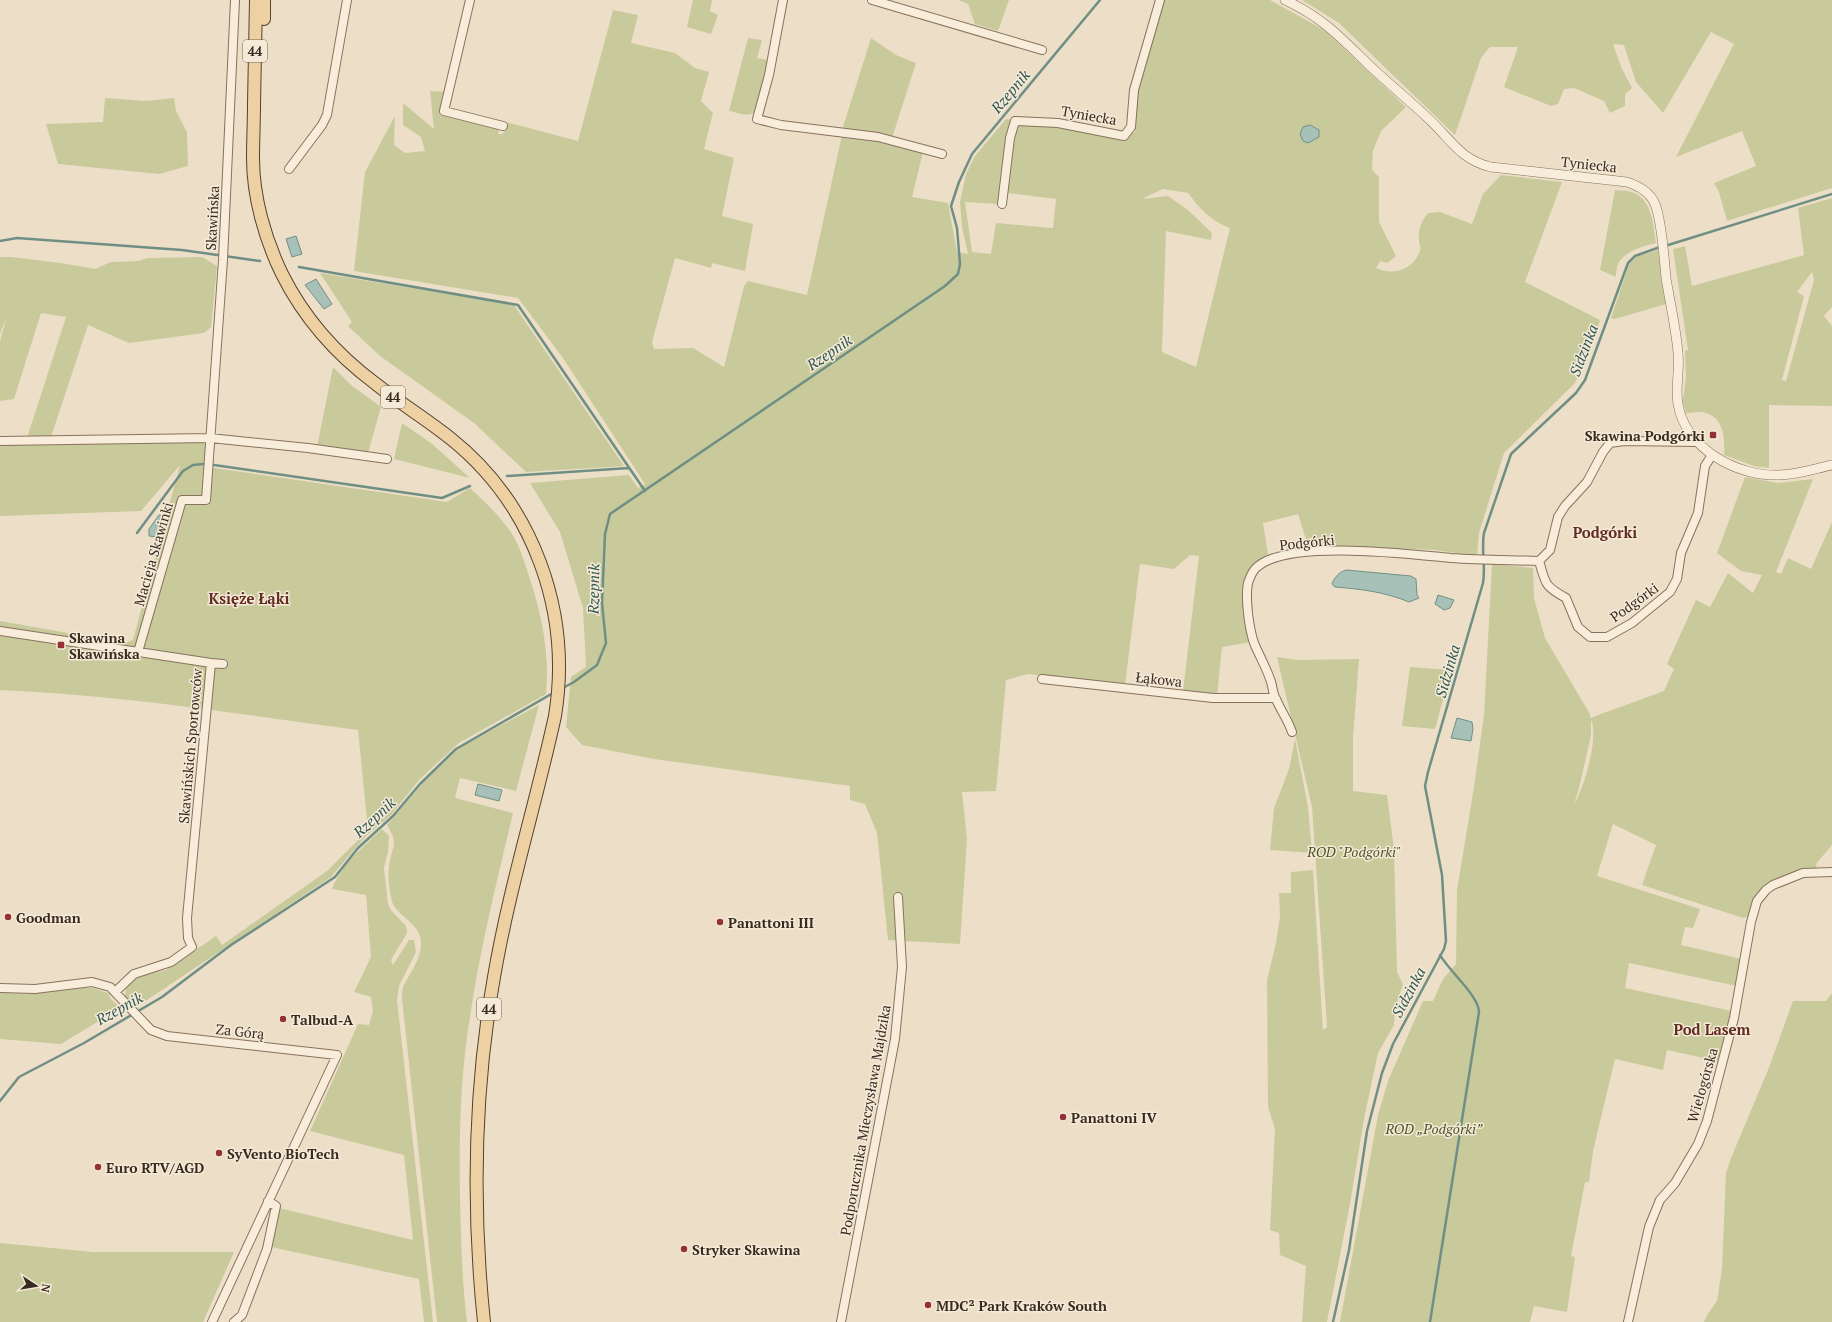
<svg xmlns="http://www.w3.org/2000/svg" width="1832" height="1322" viewBox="0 0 1832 1322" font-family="'PT Serif',serif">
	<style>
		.green { fill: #c8ca9c; fill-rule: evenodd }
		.water { fill: #a8c1b8; stroke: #6f8f85 }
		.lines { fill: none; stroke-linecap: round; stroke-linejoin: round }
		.stream { stroke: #6f8f85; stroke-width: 2.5 }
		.minor-casing { stroke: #88715d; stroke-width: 10 }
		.tertiary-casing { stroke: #88715d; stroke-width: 10 }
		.primary-casing { stroke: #564031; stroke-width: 14 }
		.minor { stroke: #f7edda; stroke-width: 8 }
		.tertiary { stroke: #f7edda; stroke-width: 9 }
		.primary { stroke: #edd1a2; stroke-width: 12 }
		.poi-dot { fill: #943038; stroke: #f4ead7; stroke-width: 1.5 }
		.labels { text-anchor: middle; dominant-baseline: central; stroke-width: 3; stroke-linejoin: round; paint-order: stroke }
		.shield { fill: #f4ead7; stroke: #716457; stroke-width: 1 }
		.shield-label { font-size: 13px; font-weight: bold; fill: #392a20 }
		.street-label { font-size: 14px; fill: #392a20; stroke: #f4ead7 }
		.poi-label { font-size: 14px; font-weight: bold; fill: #392a20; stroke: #f4ead7; text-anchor: start }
		.park-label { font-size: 14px; font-style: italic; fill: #4c5428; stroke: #f4ead7 }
		.water-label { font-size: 15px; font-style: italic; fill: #305852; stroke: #f4ead7 }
		.neighbourhood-label { font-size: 15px; font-weight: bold; fill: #632b22; stroke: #f4ead7 }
	</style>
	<rect width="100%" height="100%" fill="#eddfc7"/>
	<path class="green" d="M693,0h19l-2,11 8,4 -7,19 -24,-7z
		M959,0h50l-11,31 -23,-7 -7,-20z
		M1161,0h109l54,30 82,77 -25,24 -8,20 -1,19 7,7v45l17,34 -9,7 -7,-2 -4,7c17,8 37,2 44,-17 1,-3 0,-6 -1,-9 -1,-12 2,-21 9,-29l12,-1 32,12 11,-30 18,-19 61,7 -37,100 75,38 -6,20 -19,43 -71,70 -25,80 -2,23 -42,-6 -127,-4 -10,-32 -35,9 5,31 -20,17 -3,9 6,62 -29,5 -5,49 -34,-5 16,-135 -9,-1 -16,14 -34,-5 -15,121 -97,-11 -22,6 -10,111 -34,1 5,47 -7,105 -72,-4 -11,-107 -12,-29 -15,-4v-14l-196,-27 -72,-14 -16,-18 5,-50 15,-10 -3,-59 -23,-76 -30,-49 99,-8 9,13 7,-4 -82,-126 -45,-60 -164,-27 11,-99 30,-56 -1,29 11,8 20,-2 -4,-14 -18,-12v-22l31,26 -4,-38 21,1 -3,17 54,12 -4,13h5l3,-12 72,19 35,-131 25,5 -7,28 44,10 20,15 14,4 -8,29 12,12 -9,36 30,9 -12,58 31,8 -8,47 -33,-8 -1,5 -36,-10 -23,84 2,7 39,-1 31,19 20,-81 4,-5 59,14 35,-160 34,4 47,13 -11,45 36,6 9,49 11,2 -6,-27 -2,-25 6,-28 9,-18 31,-37 120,17 9,-4 2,-46zM1163,189l25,4c12,16 23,28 42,35l-34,139 -34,-15 4,-121 45,9 1,-7 -24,-23 -20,-14 -26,3zM999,192l57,7 -3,29 -57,-5 -5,31 -19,-2 -7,-50 33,2z
		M1302,0h530v188l-105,33 -8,-29 -5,-9 42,-17 -14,-35 -66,26 58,-113 -23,-12 -48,81 -27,-31 -12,-37 -11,-1 9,25 10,19 -7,6v12l-15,7 -6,-12 -30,-13 -10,1 -6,15 -7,2 -47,-19 14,-40h-28l-9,11 -26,77 -116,-112z
		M748,38l14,2 -5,18 12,2 -13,51c-8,7 -17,2 -27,0z
		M871,38l25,17 20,8 -24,75 -50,-8z
		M105,98l42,3 27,-3 2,13 11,21 1,34 -29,8 -101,-10 -12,-40 57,-2z
		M1615,190c5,1 11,0 16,2 21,6 22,32 25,51 -13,3 -31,8 -38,21 -1,3 -2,9 -2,13l-16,-7z
		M1832,198v109l-8,9 8,10v80l-63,-1v63l-15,-2 -30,-11c1,-16 0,-38 -19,-42 -5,-2 -13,0 -19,0l-3,-12 3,-24 -1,-26 3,-1 -15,-101 12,-3 7,40 112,-31 -6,-47zM1812,272l2,8 -28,101 -4,-1 22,-84 -7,-4z
		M1658,250l8,54 -51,15 -4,-1 18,-54 9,-8z
		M0,257h11l50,6 34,6 16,-7 28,-1 8,-3 55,-1 15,9 -6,61 -7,6 -75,10 -41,-18 -37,112 -24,1 39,-121 -25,-4 -27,86 -14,2v-60l7,-25 -7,18z
		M320,273l194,32 110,161 -98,6 -52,-49 -94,-67 -32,-30 4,-4z
		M333,367l18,18 30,22 -13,46 -51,-6z
		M402,423l29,20 39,35 -76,-19z
		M183,441l20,1 5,7v18l239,35 23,-14c14,13 29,27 40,43 8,11 13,26 17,39 14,40 23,82 19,124l-87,49 -39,36 -30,37 -24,20 -35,41 -193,129 -13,-9 1,-9 3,-5 10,-7 27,-6 50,-34 6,9 105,-74 41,-41 -10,-100c-119,-16 -238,-35 -358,-40v-69l125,22 8,-3 47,-175 -39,46 -141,5v-72z
		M1745,477l33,6 35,-4 -37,93 5,2 7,-16 23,11 21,-47v323l-16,19 1,5c-19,2 -50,8 -60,26 -4,6 -5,15 -7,21l-7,2 -101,-33 14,-40 -43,-21 -16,52 103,33 -7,19 -8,-1 -4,18 61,14 -5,27 -108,-23 -4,25 107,23 -14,50 -51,-11 -4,20 -48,-11 -22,92 -4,31h-4l-14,74 4,1 -8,55 -33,-6 -4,16h-190l38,-207 10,-34 35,-80h10l10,-22 13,-15 1,-74 17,-103 10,-72 8,-151 41,4 1,30 11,40 45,76v4l74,-27 10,-22 -7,-5 29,-64 14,7 18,-34 25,20 9,-18 -21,-4 -24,-18zM1591,720c8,17 -7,69 -17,84l5,-16 12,-52z
		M1277,657l21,3 61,-1 -6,79v53l34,4 7,54 3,123 6,12 -8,25 -1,16 -16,28 -14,66 -14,85 -23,118h-25l4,-56 -26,-11 -1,-22 -9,-3 5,-101 -7,-22 -1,-127 9,-37 4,-27 -1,-23h12v-21l22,-2 10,160 4,-3 -15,-220z
		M1410,667l41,3 -16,59 -33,-3z
		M539,705l-23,86 -56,-13 -5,20 58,15c-16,68 -33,135 -43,204 -10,60 -11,121 -10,181 1,42 2,83 7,124h-30l-35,-323c0,-4 0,-9 1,-12 8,-17 26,-37 14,-57 -7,-11 -20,-16 -25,-28 -2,-11 -5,-24 -3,-35 2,-21 11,-21 -2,-42l36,-42 37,-36z
		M1295,739l13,68 4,46 -42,-3 4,-42 15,-39z
		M382,829l7,7 -1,16 -4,16 4,36 3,6 15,16 1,7 -16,27 2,5 16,-25h5l2,12 -17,34 -2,14 36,322h-9l-5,-43 -148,-32 8,-39 134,32 -9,-85 -94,-24 48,-107 11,1 4,-14 -2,-14 -17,-5 17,-35 -5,-62 -34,-6c9,-24 32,-43 50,-60z
		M78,988h15l15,5 3,6 9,9 -59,36 -61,-5v-47l31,2z
		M1832,993v329h-128l3,-7 10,-14 5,-32 4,-96 5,-15 37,-88 25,-69h33z
		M0,1243l93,9h141l-31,70h-203z"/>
	<path class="water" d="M1310,125l9,5v7l-11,6 -5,-2 -3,-7 3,-7z
		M296,236l6,18 -10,3 -6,-18z
		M316,279l16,25 -8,5 -19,-24z
		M159,515l5,1 -6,21 -9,-1v-7z
		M1346,570l65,6 5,3 1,16 2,3 -10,4c-24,-10 -48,-13 -74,-15l-3,-3c2,-6 7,-12 14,-14z
		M1438,595l16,5 -4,8 -6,2 -9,-6z
		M1457,718l15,4 1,7 -2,12 -20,-3z
		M478,784l24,6 -3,11 -24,-6z"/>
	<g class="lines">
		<path class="stream" d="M0,241l17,-3 165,12 78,11
			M1665,246l167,-52
			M299,267l219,38 127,186
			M214,465l228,33 28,-12
			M507,476l122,-8
			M137,533l46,-62 10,-6 10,-1
			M561,689l13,-7 23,-17 9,-22 -4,-40 3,-69 5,-20 335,-228 13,-12 2,-10 -3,-36 -6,-22 8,-24 13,-28 128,-154
			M0,1101l19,-24 65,-34 78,-46 69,-52 104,-68 23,-29 35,-32 27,-32 36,-35 97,-56
			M1333,1322l16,-72 18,-119 15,-58 11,-29 51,-95 2,-8 -4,-66 -17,-89 3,-14 55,-189c3,-17 -2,-33 1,-50l27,-79 65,-61 9,-13 43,-117 7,-7 25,-9
			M1430,1322l49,-310c0,-16 -30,-41 -39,-57"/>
		<g class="minor-casing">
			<path id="minor" d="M470,0l-26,111 59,15
				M783,0l-14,75 -12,44 24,6 97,12 64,17
				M872,0l170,50
				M289,169l33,-44 5,-10 20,-115
				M1002,204l8,-66 5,-17 43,2 66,13 7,-9 3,-37 26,-90
				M0,441l210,-3 98,10 79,11
				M1698,442l-74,-1 -14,2 -7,9 -16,30 -22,24 -7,11 -8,33 -11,11c7,23 5,25 27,37l12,29 12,10h17l25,-14 38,-31 7,-13 4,-26 17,-40 7,-47 7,-11
				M0,631l211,32 -24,255 1,20 4,9 -21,15 -37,12 -19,18
				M138,652l44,-152h24l17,-240 12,-260
				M211,663l12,1
				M1042,679l171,19h62
				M1292,732c-4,-12 -11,-21 -16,-33 -4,-6 -3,-14 -6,-20 -4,-12 -11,-24 -16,-36 -5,-15 -9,-45 -6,-60 2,-6 4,-12 9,-16 31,-28 152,-13 194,-9 29,2 58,2 88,3
				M0,988l35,1 57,-7 18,5 41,43 16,6 170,19 -125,267
				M234,1322l8,-7 25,-66 9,-43 -8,-5
				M841,1322l54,-283 7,-72 -4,-70
				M1628,1322l21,-95 11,-27 15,-17 23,-39 9,-23 27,-103 17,-96 6,-21 9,-11 7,-5 30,-12 29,-1"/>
		</g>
		<g class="tertiary-casing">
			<path id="tertiary" d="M1285,0c38,18 54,36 84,65 20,19 41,36 61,55 21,20 31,40 61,47l136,15c12,4 23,10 28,22 7,17 9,54 11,74 4,25 10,50 12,75 2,17 -3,35 0,51 7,44 59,73 101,71 18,0 35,-6 53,-10"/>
		</g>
		<g class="primary-casing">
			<path id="primary" d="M256,0c-1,35 -1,69 -2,104 0,18 -1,36 -1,54 0,39 12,81 29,116 22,44 55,81 94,110 24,19 50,35 74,54 83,66 122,173 105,278 -19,87 -46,173 -61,261 -20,114 -22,230 -10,345
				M264,19v-19"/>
		</g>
		<use href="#minor" class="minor"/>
		<use href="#tertiary" class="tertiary"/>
		<use href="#primary" class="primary"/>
	</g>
	<g class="poi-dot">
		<rect x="1709" y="431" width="8" height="8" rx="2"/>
		<rect x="57" y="641" width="8" height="8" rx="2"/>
		<circle cx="8" cy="917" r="4"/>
		<circle cx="720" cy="922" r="4"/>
		<circle cx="283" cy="1019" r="4"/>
		<circle cx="1063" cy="1117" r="4"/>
		<circle cx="219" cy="1153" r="4"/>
		<circle cx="98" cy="1167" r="4"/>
		<circle cx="684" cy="1249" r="4"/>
		<circle cx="928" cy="1305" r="4"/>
	</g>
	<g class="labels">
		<g class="shield">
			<rect x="243" y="40" width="24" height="22" rx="3"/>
			<rect x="381" y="386" width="24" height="22" rx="3"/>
			<rect x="477" y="998" width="24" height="22" rx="3"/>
		</g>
		<g class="shield-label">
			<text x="255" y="51">44</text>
			<text x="393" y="397">44</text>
			<text x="489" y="1009">44</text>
		</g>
		<g class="street-label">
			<text transform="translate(1089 115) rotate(10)">Tyniecka</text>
			<text transform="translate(1589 164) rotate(6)">Tyniecka</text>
			<text transform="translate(212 218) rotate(-87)">Skawińska</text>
			<text transform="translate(1307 542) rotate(-6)">Podgórki</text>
			<text transform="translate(153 554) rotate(-74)">Macieja Skawinki</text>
			<text transform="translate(1634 602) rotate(-36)">Podgórki</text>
			<text transform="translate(1159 679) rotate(6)">Łąkowa</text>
			<text transform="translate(190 746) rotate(-85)">Skawińskich Sportowców</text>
			<text transform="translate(240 1031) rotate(6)">Za Górą</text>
			<text transform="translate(1702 1085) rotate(-74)">Wielogórska</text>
			<text transform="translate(865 1120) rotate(-80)">Podporucznika Mieczysława Majdzika</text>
		</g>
		<g class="poi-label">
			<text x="1705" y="435" text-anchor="end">Skawina Podgórki</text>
			<text x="69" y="637">Skawina<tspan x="69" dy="16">Skawińska</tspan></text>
			<text x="16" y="917">Goodman</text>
			<text x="728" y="922">Panattoni III</text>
			<text x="291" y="1019">Talbud-A</text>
			<text x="1071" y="1117">Panattoni IV</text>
			<text x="227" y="1153">SyVento BioTech</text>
			<text x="106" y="1167">Euro RTV/AGD</text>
			<text x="692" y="1249">Stryker Skawina</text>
			<text x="936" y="1305">MDC² Park Kraków South</text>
		</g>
		<g class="park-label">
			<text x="1354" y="851">ROD "Podgórki"</text>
			<text x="1434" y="1128">ROD „Podgórki”</text>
		</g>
		<g class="water-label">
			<text transform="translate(1010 91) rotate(-50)">Rzepnik</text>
			<text transform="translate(1583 350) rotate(-69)">Sidzinka</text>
			<text transform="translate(829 352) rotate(-34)">Rzepnik</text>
			<text transform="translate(593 589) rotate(-89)">Rzepnik</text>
			<text transform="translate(1447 671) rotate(-74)">Sidzinka</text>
			<text transform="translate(374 817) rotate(-43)">Rzepnik</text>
			<text transform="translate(1408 992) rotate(-62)">Sidzinka</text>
			<text transform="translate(119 1008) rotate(-29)">Rzepnik</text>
		</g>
		<g class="neighbourhood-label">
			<text x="1605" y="532">Podgórki</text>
			<text x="249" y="598">Księże Łąki</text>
			<text x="1712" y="1029">Pod Lasem</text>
		</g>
	</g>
	<g transform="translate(36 1286) rotate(102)" stroke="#f4ead7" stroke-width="3" paint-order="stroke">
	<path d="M0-3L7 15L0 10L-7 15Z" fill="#392a20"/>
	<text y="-6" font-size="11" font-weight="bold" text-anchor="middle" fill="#392a20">N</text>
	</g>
</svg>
